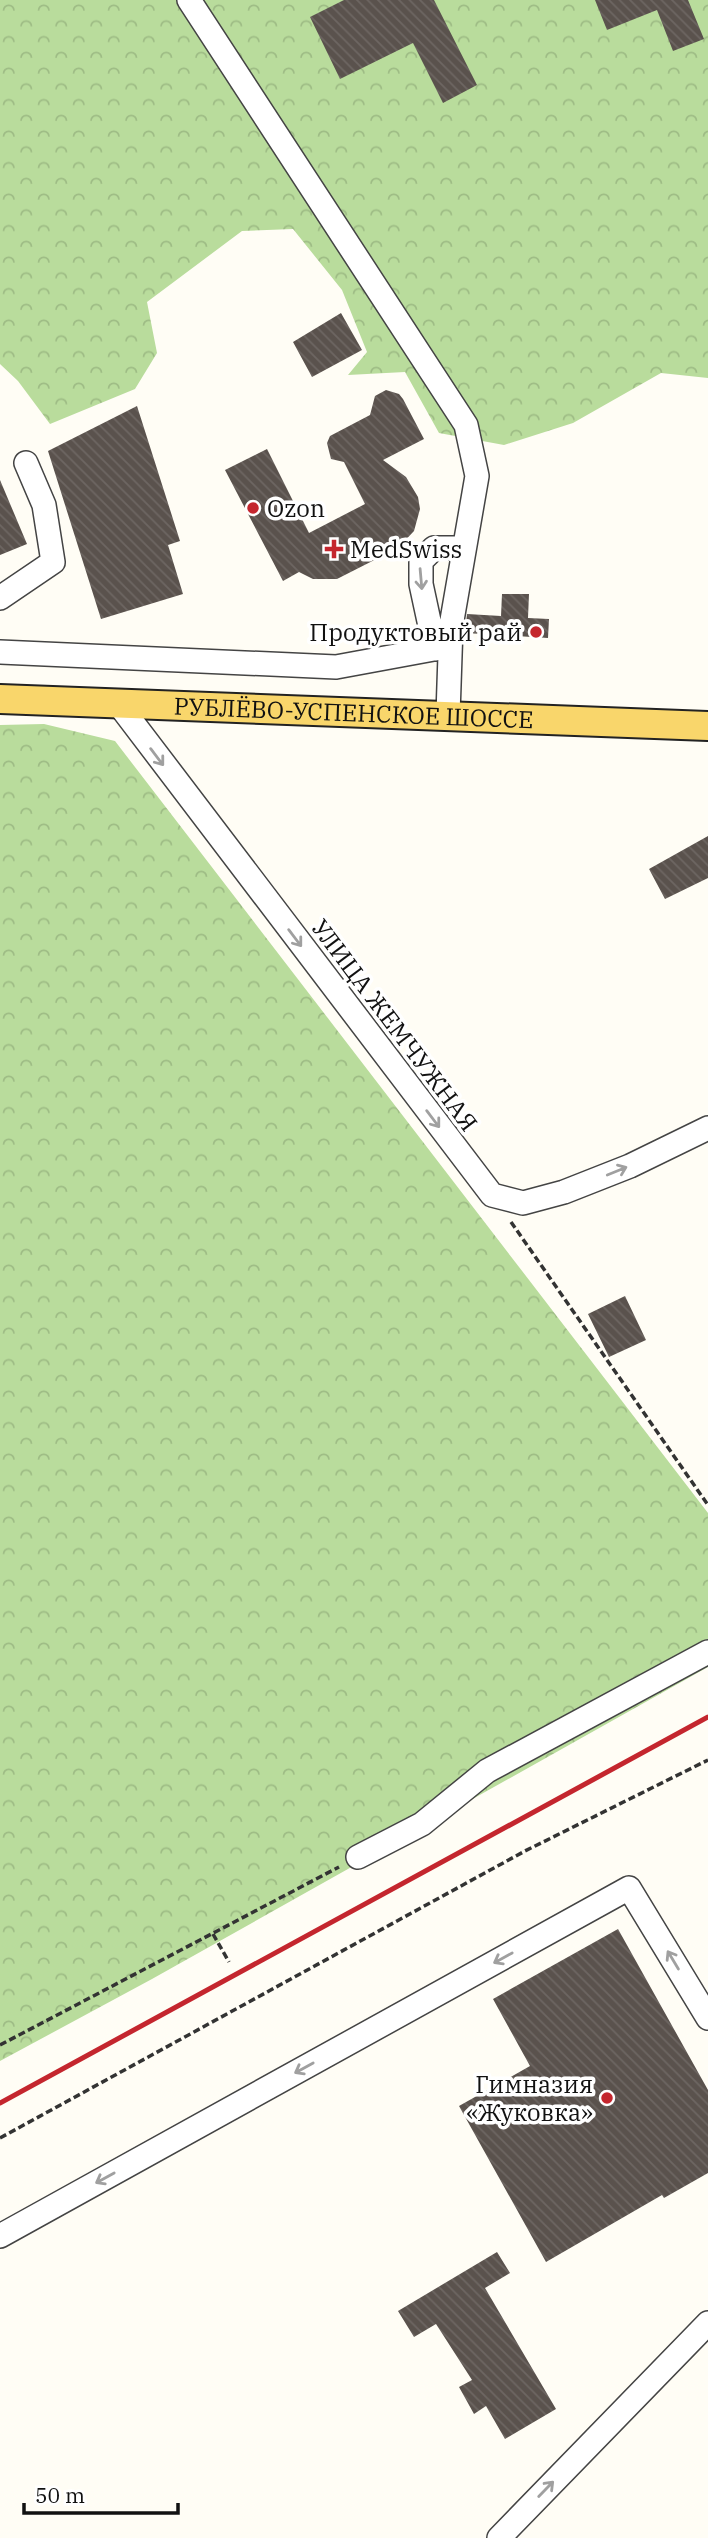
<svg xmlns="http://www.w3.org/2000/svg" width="708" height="2538" viewBox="0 0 708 2538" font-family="'IBM Plex Serif',serif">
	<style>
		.forest { fill: url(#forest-crowns) }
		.building { fill: url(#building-back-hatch) }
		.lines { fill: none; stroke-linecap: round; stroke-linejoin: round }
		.minor-casing { stroke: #444; stroke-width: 26 }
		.major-casing { stroke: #222; stroke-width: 32 }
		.path { stroke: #333; stroke-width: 3.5; stroke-dasharray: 7 3.5; stroke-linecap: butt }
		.minor { stroke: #fff; stroke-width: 23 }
		.major { stroke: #f9d66b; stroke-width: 28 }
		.rail { stroke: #c4262e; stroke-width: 5 }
		.oneway { stroke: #a0a0a0 }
		.poi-dot { fill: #c4262e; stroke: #fff; stroke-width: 2.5 }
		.labels { text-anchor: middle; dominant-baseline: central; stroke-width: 7; stroke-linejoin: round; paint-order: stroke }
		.poi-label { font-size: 24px; fill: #111; stroke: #fff; text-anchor: start }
		.street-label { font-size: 24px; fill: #111; stroke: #fff }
	</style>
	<defs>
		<pattern id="forest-crowns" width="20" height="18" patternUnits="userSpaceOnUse" patternTransform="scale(1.75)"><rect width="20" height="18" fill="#b9dc9c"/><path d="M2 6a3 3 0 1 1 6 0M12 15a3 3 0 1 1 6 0" fill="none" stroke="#9ebc85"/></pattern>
		<pattern id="building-back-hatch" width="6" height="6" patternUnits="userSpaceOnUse" patternTransform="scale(1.75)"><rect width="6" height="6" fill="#5a524d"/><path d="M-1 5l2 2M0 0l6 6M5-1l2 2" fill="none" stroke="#6d6662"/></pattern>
	</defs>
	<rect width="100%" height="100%" fill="#fffdf5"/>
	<path class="forest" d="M0,0h708v378l-47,-5 -88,50 -69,22 -65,-12 -34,-61 -57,3 19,-23 -25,-62 -49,-61 -51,2 -95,71 10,51 -22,36 -85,35 -32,-43 -18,-17z
		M44,724l71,17 593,772v154l-556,312 -152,82v-1336z"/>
	<path class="building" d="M344,0h90l43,85 -34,18 -30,-60 -73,36 -30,-62z
		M595,0h93l16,39 -31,12 -16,-41 -50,20z
		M341,313l21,37 -50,27 -19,-35z
		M386,390l13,4 4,5 21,40 -41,21 23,17 12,20 2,12 -6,22 -16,17 -61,31h-24l-14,-7 -16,9 -58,-111 42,-21 42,84 56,-29 -21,-42 -13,-3 -4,-16 3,-7 40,-21 5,-19z
		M137,406l43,135 -12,4 15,49 -82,25 -53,-168z
		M0,480l27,64 -27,11z
		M502,594h27l-1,24 21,1 -1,19 -83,-5 2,-19 34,2z
		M708,836v42l-43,21 -16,-30z
		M625,1296l21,44 -37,17 -21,-43z
		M618,1929l90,161v83l-44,25 -2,-3 -116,67 -87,-156 71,-40 -37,-67z
		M497,2252l13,21 -25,15 71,121 -51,30 -19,-33 -12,8 -15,-27 13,-7 -36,-56 -22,13 -16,-26z"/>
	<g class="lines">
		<g class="minor-casing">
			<path id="minor" d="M189,0l277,425 11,51 -26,150 -3,88
				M0,598l53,-36 -9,-57 -18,-42
				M435,649l-14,-65v-23l13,-13h30
				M0,652l336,15 114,-21
				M117,702l375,493 31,8 41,-11 66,-26 78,-38
				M358,1857l64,-33 65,-53 221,-119
				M0,2236l629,-348 79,130
				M499,2538l209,-215"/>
		</g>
		<g class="major-casing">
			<g id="major">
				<path id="s1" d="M0,699l708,27"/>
			</g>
		</g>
		<path class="path" d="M511,1222l197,283
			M213,1934l16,28
			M0,2045l339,-178
			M0,2138l525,-287 183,-91"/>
		<use href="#minor" class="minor"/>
		<use href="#major" class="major"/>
		<path class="rail" d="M0,2103l708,-386"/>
	</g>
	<defs><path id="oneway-shaft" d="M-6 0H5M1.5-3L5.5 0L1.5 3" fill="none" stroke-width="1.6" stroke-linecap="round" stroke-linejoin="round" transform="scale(1.75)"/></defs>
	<g class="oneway">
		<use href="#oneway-shaft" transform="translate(421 579) rotate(85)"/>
		<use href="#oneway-shaft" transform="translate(157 757) rotate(53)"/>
		<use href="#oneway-shaft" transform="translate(295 938) rotate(53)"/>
		<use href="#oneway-shaft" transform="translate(433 1119) rotate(53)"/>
		<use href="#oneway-shaft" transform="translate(617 1171) rotate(-22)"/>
		<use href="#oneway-shaft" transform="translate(503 1958) rotate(151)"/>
		<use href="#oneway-shaft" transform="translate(673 1960) rotate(-121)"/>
		<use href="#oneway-shaft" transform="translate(304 2068) rotate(151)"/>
		<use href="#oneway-shaft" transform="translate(105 2178) rotate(151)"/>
		<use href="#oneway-shaft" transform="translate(546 2489) rotate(-46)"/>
	</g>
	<g class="poi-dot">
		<circle cx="253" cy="508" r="7"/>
		<path d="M330.5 538.5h7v7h7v7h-7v7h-7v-7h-7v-7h7z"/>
		<circle cx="536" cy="632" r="7"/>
		<circle cx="607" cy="2098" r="7"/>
	</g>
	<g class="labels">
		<g class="poi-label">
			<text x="267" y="508">Ozon</text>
			<text x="350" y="549">MedSwiss</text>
			<text x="522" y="632" text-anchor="end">Продуктовый рай</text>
			<text x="593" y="2084" text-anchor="end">Гимназия<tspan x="593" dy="28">«Жуковка»</tspan></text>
		</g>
		<g class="street-label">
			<text stroke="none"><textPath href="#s1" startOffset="354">РУБЛЁВО-УСПЕНСКОЕ ШОССЕ</textPath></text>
			<text transform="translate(395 1025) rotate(53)">УЛИЦА ЖЕМЧУЖНАЯ</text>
		</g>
	</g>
	<path d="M24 2503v10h154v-10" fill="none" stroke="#111111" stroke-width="3.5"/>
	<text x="35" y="2503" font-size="21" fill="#111111" stroke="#ffffff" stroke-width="5" paint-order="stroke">50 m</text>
</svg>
